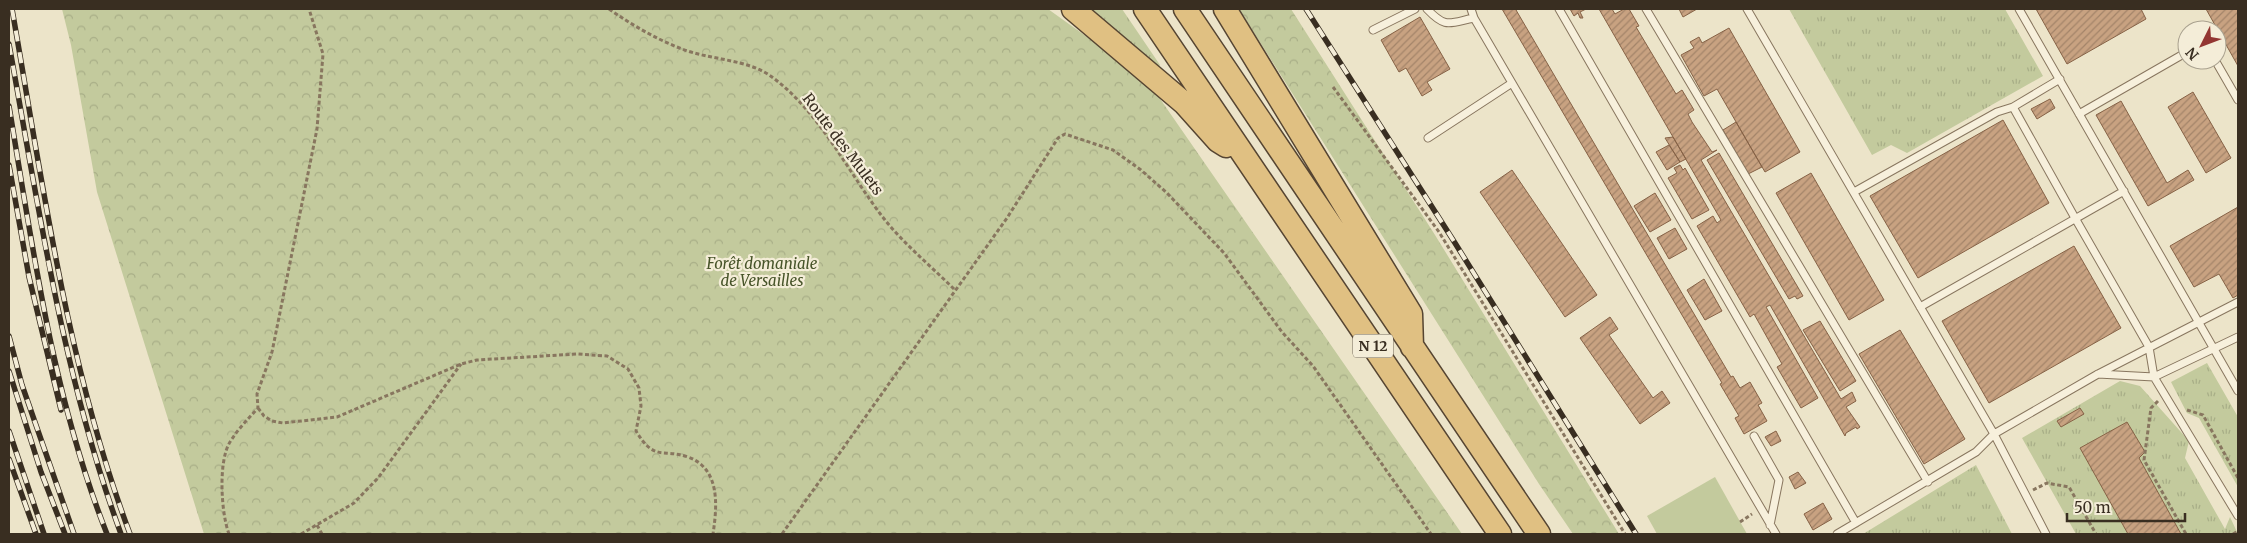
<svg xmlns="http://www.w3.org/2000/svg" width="2247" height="543" viewBox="0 0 2247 543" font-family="Merriweather,serif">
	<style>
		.grass { fill: url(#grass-tufts) }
		.forest { fill: url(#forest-crowns) }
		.pitch { fill: #c3ca9d }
		.building { fill: url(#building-hatch); stroke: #866246 }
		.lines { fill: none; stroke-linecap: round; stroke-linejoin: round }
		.service-casing { stroke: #88765f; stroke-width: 9 }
		.trunk-casing { stroke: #564532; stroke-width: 25 }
		.path { stroke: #88765f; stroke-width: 3; stroke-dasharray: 4 2.5; stroke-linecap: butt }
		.service { stroke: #f7f0dc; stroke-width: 7 }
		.trunk { stroke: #e0c082; stroke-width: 22 }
		.rail-casing { stroke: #392e21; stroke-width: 5.5 }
		.rail { stroke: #f4edd8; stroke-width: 4; stroke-dasharray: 11; stroke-linecap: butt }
		.labels { text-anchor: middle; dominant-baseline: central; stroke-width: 4.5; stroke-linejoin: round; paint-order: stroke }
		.shield { fill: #f4edd8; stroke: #716758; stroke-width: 1 }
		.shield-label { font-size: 14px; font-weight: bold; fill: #392e21 }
		.street-label { font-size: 15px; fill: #392e21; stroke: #f4edd8 }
		.park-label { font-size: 15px; font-style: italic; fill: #475429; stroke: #f4edd8 }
	</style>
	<defs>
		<pattern id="grass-tufts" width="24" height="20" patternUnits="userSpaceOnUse" patternTransform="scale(1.25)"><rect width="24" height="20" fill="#c3ca9d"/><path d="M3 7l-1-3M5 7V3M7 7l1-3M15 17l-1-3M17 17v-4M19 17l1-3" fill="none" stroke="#a8ae87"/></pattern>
		<pattern id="forest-crowns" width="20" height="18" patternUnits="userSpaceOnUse" patternTransform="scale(1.25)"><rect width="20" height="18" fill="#c3ca9d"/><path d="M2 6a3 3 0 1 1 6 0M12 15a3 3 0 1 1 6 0" fill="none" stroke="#a8ae87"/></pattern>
		<pattern id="building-hatch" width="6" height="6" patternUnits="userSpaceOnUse" patternTransform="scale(1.25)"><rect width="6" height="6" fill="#c8a281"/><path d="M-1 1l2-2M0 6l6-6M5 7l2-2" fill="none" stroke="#a38469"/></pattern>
	</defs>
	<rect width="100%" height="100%" fill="#ece4c9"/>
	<path class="grass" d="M1090,9h32l38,56 -2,3z
		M1789,9h216l38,67 -136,77 -16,-8 -19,10z
		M2207,363l31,54v70l-39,-69 -12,-5 -16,-31z
		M2120,381l20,5 49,55 -4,17 40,71 5,-12 8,17h-162l-54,-96z
		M1976,465l36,69h-149z"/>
	<path class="forest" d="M62,9h986l99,71 315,454h-1258l-107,-342 -26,-147z
		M1239,9h52l144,226 184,299h-46l-34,-50z"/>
	<path class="pitch" d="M1715,477l32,57h-90l-10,-18z"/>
	<path class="building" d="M1502,9h16l-2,1 215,367 2,-1 7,12 10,-6 12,21 -4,2 9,16 -23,13 -9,-16 4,-2 -19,-32 2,-1z
		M1570,9h16l-6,3 3,6h-3l-2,-5 -4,3z
		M1599,9h13l3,5 9,-5h5l10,17 -3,1 40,67 6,-4 12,20 -6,4 4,8 20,30 5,-2 -16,10 140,239 11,-7 4,9 -10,6 14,20 -3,2 -1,-2 -10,6 -1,3 -75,-131 -4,2 52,91 -17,10 -24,-41 5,-3 -28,-50 -4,3 -53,-91 16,-10 4,7 4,-3z
		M1679,9h18l-14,8z
		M2036,9h105l5,10 -79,45z
		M2206,9h32v57z
		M1420,17l30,52 -23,13 5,8 -10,6 -16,-28 -7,4 -18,-32z
		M1729,28l71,124 -35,20 -48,-83 -13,7 -23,-41 13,-7 -4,-6 9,-5 3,6z
		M2193,92l38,66 -25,15 -38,-66z
		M2050,99l5,9 -18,11 -6,-10z
		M2121,101l46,82 21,-13 6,10 -46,26 -52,-91z
		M2003,120l46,83 -131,75 -48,-82z
		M1736,122l26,45 -14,7 -25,-44z
		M1673,137l13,22 -6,3 -15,-24z
		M1669,145l11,17 -13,8 -11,-18z
		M1719,153l84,143 -6,3 -2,-3 -6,3 -82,-139z
		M1680,165l3,5 2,-2 24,42 -17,9 -24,-41 9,-5 -3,-5z
		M1512,170l85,125 -32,22 -85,-125z
		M1811,173l73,127 -35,20 -73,-127z
		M1655,193l16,27 -21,12 -16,-26z
		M2238,207v88l-5,3 -14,-24 -25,13 -24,-41z
		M1675,228l12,21 -18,10 -12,-21z
		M2074,246l47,82 -132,75 -47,-82z
		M1704,279l18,32 -17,9 -18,-30z
		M1610,317l8,12 -9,6 44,63 9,-7 8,12 -30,21 -60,-86z
		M1820,321l36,60 -16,10 -37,-61z
		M1900,330l65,109 -41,25 -65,-110z
		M2080,408l4,6 -23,13 -4,-6z
		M2127,422l18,30 -6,6 42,76h-53l-48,-86z
		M1776,431l5,10 -10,5 -6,-9z
		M1798,472l8,11 -11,6 -6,-12z
		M1823,503l9,16 -19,11 -9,-16z"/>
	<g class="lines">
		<g class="service-casing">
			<path id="service" d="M1427,9c19,20 22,14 47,9
				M1471,9l3,9 302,516
				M1559,9l297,514
				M1646,9l282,473
				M1747,9l247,425 52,100
				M2019,9l219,382
				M1373,30l42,-21
				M2215,60l23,40
				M2060,79l-47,28 62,111 74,129 5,30 84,139
				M2079,114l108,-62
				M1428,138l84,-55
				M1854,192l143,-80 16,-5
				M1920,307l204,-116
				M2098,374l56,3 84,-40
				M1754,436l25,44 -9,45
				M1837,534l139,-82 18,-18 104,-60 140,-72"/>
		</g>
		<g class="trunk-casing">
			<path id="trunk" d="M1073,9l111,94 34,38 8,5
				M1145,9l355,525
				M1185,9l354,525
				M1225,9l186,305 1,33"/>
		</g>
		<path class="path" d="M609,9c23,16 47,30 73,40 28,11 66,10 90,28 49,36 76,96 113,143 20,25 47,47 70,70
			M1333,87l106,145 186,302
			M2158,401l-7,7 -7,52 42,74
			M258,408l6,8 8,5 11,2 54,-6 124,-53 16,-4 100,-6 30,2 21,13 11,19 2,18 -5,25c19,31 25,17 52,26 33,12 29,50 25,77
			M2187,410l16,5 35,63
			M2033,490l14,-7 22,4 27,47
			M1740,522l12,-8
			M317,525l5,9
			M229,534c-8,-21 -11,-73 1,-92 8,-13 18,-23 28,-34l-1,-14 15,-42 45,-223 6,-75 -14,-45
			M301,534l53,-31 24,-25 83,-114
			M782,534l225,-316 51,-80 7,-4 48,16 28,20 26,23 57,60 58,79 31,34 118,168
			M2233,534l5,-3"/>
		<use href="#service" class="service"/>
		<use href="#trunk" class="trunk"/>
		<g class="rail-casing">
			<path id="rail" d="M12,9c31,176 55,357 118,525
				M1306,9l149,234 181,291
				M9,44c30,165 54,333 112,490
				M9,106c24,144 44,292 98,428
				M9,165l20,112 32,133
				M9,336l13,49 52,149
				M9,371l32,101 24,62
				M9,431l35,103
				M9,459l27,75"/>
		</g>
		<use href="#rail" class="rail"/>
	</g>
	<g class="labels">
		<rect class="shield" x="1353" y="334.5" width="40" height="23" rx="4"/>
		<g class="shield-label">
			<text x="1373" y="346">N 12</text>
		</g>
		<g class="street-label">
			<text transform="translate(843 144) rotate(53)">Route des Mulets</text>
		</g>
		<g class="park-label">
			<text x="762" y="263">Forêt domaniale<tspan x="762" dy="17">de Versailles</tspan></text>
		</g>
	</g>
	<rect width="2247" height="543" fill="none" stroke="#392e21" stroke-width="20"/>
	<g transform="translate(2202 45) rotate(228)"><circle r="24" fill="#f4edd8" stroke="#a9a18f"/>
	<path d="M0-4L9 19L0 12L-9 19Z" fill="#933632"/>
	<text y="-8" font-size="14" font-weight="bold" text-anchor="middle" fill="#392e21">N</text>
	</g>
	<path d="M2067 513v8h118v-8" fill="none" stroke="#392e21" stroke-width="2.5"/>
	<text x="2074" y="513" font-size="15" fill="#392e21" stroke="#f4edd8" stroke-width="4" paint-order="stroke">50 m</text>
</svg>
